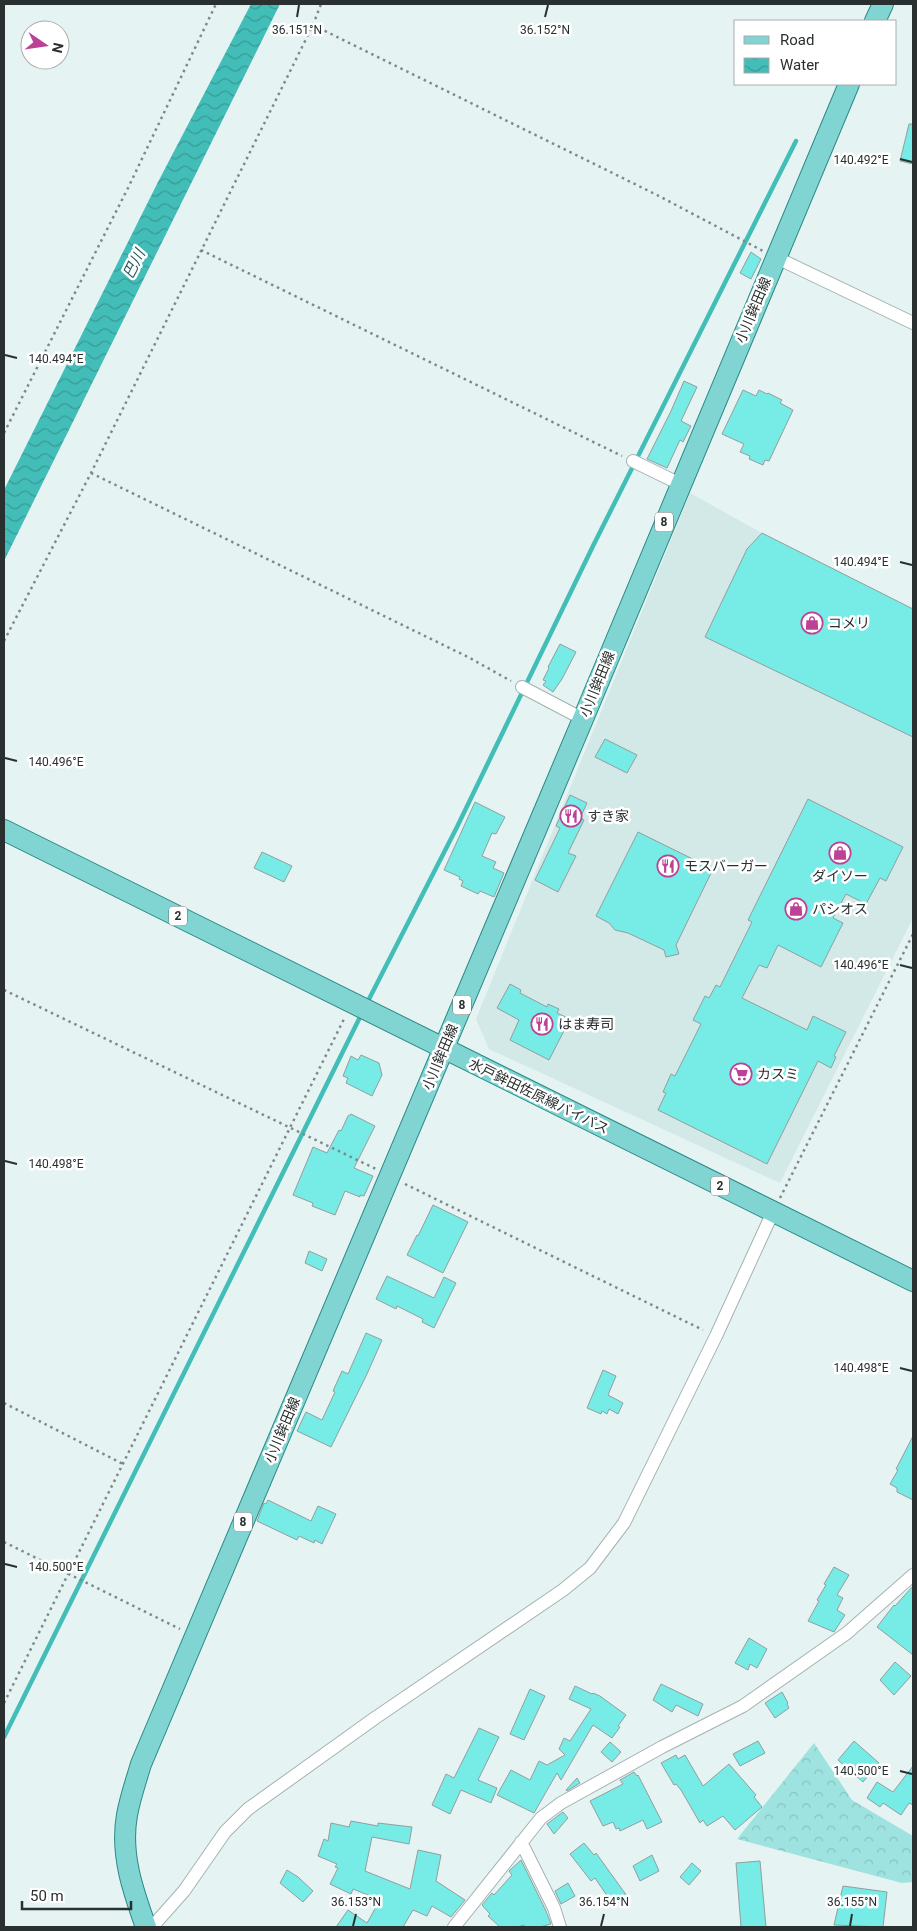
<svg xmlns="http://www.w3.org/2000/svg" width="917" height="1931" viewBox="0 0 917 1931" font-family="Roboto,'Noto Sans JP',sans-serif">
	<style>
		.built { fill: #d2e9e8 }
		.forest { fill: url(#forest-crowns) }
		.water { fill: url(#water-waves) }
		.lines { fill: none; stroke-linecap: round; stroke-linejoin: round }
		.stream { stroke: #43bdb8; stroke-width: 4.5 }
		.building { fill: #77ebe6; stroke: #919f9e }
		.minor-casing { stroke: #a4b2b1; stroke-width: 14 }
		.primary-casing { stroke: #2b8986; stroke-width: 22 }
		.path { stroke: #808989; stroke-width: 2.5; stroke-dasharray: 2.5 4; stroke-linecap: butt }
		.minor { stroke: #fff; stroke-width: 12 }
		.primary { stroke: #80d5d3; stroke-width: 20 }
		.ticks { fill: none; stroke: #2a2f2f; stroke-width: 2 }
		.labels { text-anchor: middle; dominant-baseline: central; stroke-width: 5; stroke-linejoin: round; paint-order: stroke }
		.shield { fill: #fff; stroke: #6a6d6d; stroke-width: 1 }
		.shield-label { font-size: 12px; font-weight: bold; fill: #2a2f2f }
		.street-label { font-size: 14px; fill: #2a2f2f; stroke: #fff }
		.poi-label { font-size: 14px; fill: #2a2f2f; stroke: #fff; text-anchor: start }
		.water-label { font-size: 15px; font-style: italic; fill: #2a5d5b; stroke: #fff }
		.ticks-label { font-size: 12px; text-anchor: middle; fill: #2a2f2f; stroke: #fff; stroke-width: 5; stroke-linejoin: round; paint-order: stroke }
	</style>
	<defs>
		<pattern id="forest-crowns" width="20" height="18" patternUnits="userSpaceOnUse" patternTransform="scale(1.25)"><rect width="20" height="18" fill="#9ee3df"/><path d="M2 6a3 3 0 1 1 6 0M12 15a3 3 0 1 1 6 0" fill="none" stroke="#88c3c0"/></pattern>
		<pattern id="water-waves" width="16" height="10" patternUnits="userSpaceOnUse" patternTransform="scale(1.25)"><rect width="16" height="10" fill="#43bdb8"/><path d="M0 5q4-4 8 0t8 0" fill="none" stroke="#389a96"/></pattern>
	</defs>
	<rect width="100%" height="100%" fill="#e5f4f3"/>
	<path class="built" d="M690,493l72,40 151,76v309l-133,265 -291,-134 -13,-30z"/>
	<path class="forest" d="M814,1743l38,57 61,36v46l-11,1 -165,-44z"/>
	<path class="water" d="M251,4h29l-276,557v-71l154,-308z"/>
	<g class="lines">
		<path class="stream" d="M367,1003l90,-176 136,-281 203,-405
			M4,1737l358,-724"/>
	</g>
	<path class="building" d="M909,124h4v40l-13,-3z
		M751,252l10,7 -10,20 -11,-6z
		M684,381l13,6 -16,34 10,5 -8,16 -3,-2 -13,28 -20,-9 24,-48z
		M743,390l13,6 3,-6 8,4 1,-1 14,7 -2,3 13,7 -24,51 -4,-1 -2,5 -14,-6 1,-3 -10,-4 4,-8 -22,-10z
		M762,533l151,76v128l-208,-100 42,-88z
		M560,644l16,8 -14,27 -9,13 -10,-7 3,-4 -3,-1 6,-12 -1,-1z
		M605,739l32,16 -10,18 -32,-16z
		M570,795l17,8 -7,15 4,2 -16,33 8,3 -18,36 -23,-12 25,-52 -4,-2z
		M808,799l95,48 -17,34 -6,-3 -14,26 -20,-10 -13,24 10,5 -22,44 -43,-22 -11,23 -8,-3 -17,33 65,32 6,-14 33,16 -12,24 2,1 -5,11 -13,-7 -51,103 -109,-54 8,-17 -3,-1 8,-18 4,2 26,-52 -8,-4 12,-24 4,2 7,-13 4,2 32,-65 -4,-2z
		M475,802l30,15 -9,17 -4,-1 -10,23 14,6 -3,6 11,5 -10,24 -14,-6 -2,3 -17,-8 2,-5 -4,-2 1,-2 -16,-7z
		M638,832l75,37 -37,76 3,9 -13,3 -2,-7 -36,-17 -13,-3 -6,-7 -13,-7z
		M262,852l30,14 -8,16 -30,-14z
		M510,984l11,6 -1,3 27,14 1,-3 11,5 -2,4 13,6 -21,41 -39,-20 9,-20 -22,-12z
		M361,1055l18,8 3,12 -10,21 -26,-13 2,-5 -5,-2 8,-20 7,4z
		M351,1114l24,12 -21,42 19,8 -9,20 -4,-1v2l-15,-6 -10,24 -23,-9 1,-3 -20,-8 20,-48 14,6 12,-23 2,1 7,-15z
		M433,1205l35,17 -25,51 -36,-18 10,-20 1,1z
		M309,1251l18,8 -5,12 -17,-8z
		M387,1276l47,22 10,-21 12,6 -22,45 -12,-6 1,-3 -26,-13 -1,3 -20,-10z
		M366,1333l16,7 -15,34 -36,73 -34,-16 9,-19 16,8 13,-28 -2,-1 9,-20 6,3z
		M603,1370l13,6 -8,19 15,8 -5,11 -9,-5 -2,5 -5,-3 -1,3 -14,-6z
		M913,1436v64l-16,-8v-4l-7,-4 8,-14 -2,-1z
		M268,1500l43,21 7,-15 18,8 -14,30 -7,-4 -1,3 -15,-7 -2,4 -40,-19 7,-18 2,1z
		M834,1567l15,8 -12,20 6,3 -6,12 8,5 -11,17 -26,-11 11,-20 -2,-1 9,-15 -2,-1z
		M913,1586v69l-36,-28 17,-22 1,1z
		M749,1638l18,11 -10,19 -7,-4 -2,6 -13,-7z
		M895,1662l16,14 -17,19 -14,-15z
		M661,1684l42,20 -5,12 -22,-11 -4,7 -19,-12z
		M575,1686l17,8 1,-1 7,3 26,19 -8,11 2,1 -8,11 -19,-13 -32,55 -4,-7 -23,40 -37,-18 14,-25 19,10 9,-19 8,4 18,-10 -6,-6 5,-11 6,3 21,-32 -22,-10z
		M530,1689l15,7 -21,44 -14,-6z
		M782,1692l6,11 -1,1 2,4 -14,10 -10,-15z
		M479,1728l20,9 -21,43 19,8 -6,15 -30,-13 -11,24 -18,-9 14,-31 8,4z
		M758,1741l7,12 -25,13 -7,-12z
		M854,1741l25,22 -16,19 -25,-22z
		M610,1742l11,10 -9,10 -11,-10z
		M676,1755l2,4 7,-4 18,31 26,-22 27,31 -2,2 8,10 -27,23 -12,-14 -16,10 -4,-6 -3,3 -19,-33 -5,-6 -2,1 -13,-22z
		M913,1766v39l-4,-2 -8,12 -18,-12 -3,4 -13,-9 10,-16 16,10z
		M634,1772l3,4 1,-1 24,47 -15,7 -4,-9 -23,11 -1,-3 -3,1 -3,-7 -10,4 -13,-25 33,-17 -3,-4z
		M577,1778l3,5 -13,8 -1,-1z
		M563,1812l5,6 -14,16 -7,-10z
		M351,1821l27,5v-3l34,4 -3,17 -37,-7 -7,34 45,18 8,-39 23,5 -5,26 29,19 -14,17 -19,-11 -5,10 -14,-6 -10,17h-67l12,-17 19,13 13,-23 -27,-11 -2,5 -21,-10 8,-16 -3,-1 2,-3 -19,-8 6,-17 4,2 3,-18 18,4z
		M584,1843l10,12 2,-2 31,43 -13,10 -19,-28 -4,3 -21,-27z
		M652,1855l7,16 -19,10 -7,-15z
		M521,1860l25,51 5,13 -11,3h-15l-1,-2 -7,2h-17l-12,-11 2,-2 -8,-9 10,-12 2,2 18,-20 -3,-4z
		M760,1861l6,66h-25l-5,-64z
		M692,1863l9,8 -12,14 -9,-8z
		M287,1870l11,7 15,14 -10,11 -23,-19z
		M568,1883l7,13 -14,8 -6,-13z
		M843,1886l44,6 -4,35 -49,-2z"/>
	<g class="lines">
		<g class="minor-casing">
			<path id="minor" d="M775,257l138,66
				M633,461l47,23
				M522,687l61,32
				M521,1842l33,66 6,19
				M152,1927l32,-36 41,-59 23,-23 127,-91 188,-128 27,-22 34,-45 92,-187 57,-124
				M454,1927l87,-109 20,-15 101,-56 81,-41 104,-73 66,-58"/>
		</g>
		<g class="primary-casing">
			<path id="primary" d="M875,21l8,-17
				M4,830l909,451
				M146,1927c-13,-36 -26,-73 -19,-112 3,-17 9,-34 14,-51l442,-1045 266,-635"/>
		</g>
		<path class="path" d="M313,25l344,170 106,56
			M201,250l421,206
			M4,433l124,-245 88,-184
			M91,473l377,184 43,24
			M4,641l87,-168 222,-448 8,-21
			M4,990l372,179
			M405,1184l298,146
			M780,1198l133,-264
			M4,1403l119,61
			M4,1542l176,87
			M4,1703l341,-686"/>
		<use href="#minor" class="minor"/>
		<use href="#primary" class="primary"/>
	</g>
	<path class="ticks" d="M297,17l2,-12M545,17l3,-12M900,159l12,3M5,355l12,3M900,562l12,3M5,758l12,3M900,965l12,3M5,1161l12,3M900,1368l12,3M5,1564l12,3M900,1771l12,3M353,1926l3,-12M601,1926l3,-12M850,1926l2,-12"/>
	<defs>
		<g id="shop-ring" transform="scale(1.125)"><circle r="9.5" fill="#fff" stroke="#bb4296" stroke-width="1.5"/><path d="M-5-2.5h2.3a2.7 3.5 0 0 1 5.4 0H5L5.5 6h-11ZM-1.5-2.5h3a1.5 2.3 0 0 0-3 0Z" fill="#bb4296"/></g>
		<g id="restaurant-ring" transform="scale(1.125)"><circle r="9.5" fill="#fff" stroke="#bb4296" stroke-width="1.5"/><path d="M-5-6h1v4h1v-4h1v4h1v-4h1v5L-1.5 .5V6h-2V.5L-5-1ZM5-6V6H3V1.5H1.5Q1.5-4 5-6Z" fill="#bb4296"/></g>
		<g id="supermarket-ring" transform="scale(1.125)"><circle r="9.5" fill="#fff" stroke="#bb4296" stroke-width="1.5"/><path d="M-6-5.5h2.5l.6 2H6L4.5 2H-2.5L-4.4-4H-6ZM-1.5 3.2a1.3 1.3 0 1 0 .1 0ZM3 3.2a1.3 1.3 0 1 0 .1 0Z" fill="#bb4296"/></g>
	</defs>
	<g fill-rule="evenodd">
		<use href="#shop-ring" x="812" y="623"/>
		<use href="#restaurant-ring" x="571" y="816"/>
		<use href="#shop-ring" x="840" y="853"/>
		<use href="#restaurant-ring" x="668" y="866"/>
		<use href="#shop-ring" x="796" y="909"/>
		<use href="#restaurant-ring" x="542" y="1024"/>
		<use href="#supermarket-ring" x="741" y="1074"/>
	</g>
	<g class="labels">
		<g class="shield">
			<rect x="655" y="512.5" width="18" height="19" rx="4"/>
			<rect x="169" y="906.5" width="18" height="19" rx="4"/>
			<rect x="453" y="995.5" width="18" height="19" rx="4"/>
			<rect x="711" y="1176.5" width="18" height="19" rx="4"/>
			<rect x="234" y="1512.5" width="18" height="19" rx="4"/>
		</g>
		<g class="shield-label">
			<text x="664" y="522">8</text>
			<text x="178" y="916">2</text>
			<text x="462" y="1005">8</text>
			<text x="720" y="1186">2</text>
			<text x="243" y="1522">8</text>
		</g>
		<g class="street-label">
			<text transform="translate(753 310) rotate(-67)">小川鉾田線</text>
			<text transform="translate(597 684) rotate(-68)">小川鉾田線</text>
			<text transform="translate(440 1057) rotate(-67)">小川鉾田線</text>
			<text transform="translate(539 1096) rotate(26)">水戸鉾田佐原線バイパス</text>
			<text transform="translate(282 1430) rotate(-67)">小川鉾田線</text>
		</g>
		<g class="poi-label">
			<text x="828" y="623">コメリ</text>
			<text x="587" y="816">すき家</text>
			<text x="684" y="866">モスバーガー</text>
			<text x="840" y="876" text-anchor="middle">ダイソー</text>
			<text x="812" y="909">パシオス</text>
			<text x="558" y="1024">はま寿司</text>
			<text x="757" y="1074">カスミ</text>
		</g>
		<g class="water-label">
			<text transform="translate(134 264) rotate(-63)">巴川</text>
		</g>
	</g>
	<g class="ticks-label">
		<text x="545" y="34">36.152°N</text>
		<text x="297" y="34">36.151°N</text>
		<text x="861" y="164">140.492°E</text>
		<text x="56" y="363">140.494°E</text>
		<text x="861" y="566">140.494°E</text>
		<text x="56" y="766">140.496°E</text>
		<text x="861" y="969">140.496°E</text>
		<text x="56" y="1168">140.498°E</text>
		<text x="861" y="1372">140.498°E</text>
		<text x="56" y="1571">140.500°E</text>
		<text x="861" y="1775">140.500°E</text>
		<text x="356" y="1906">36.153°N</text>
		<text x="604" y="1906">36.154°N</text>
		<text x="852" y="1906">36.155°N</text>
	</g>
	<rect width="917" height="1931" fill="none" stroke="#2a2f2f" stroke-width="10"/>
	<rect x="734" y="20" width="162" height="65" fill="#ffffff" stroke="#aaacac"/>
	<rect x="744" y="36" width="25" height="8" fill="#80d5d3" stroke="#aaacac"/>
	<text x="780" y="45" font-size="15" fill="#2a2f2f">Road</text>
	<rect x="744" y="58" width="25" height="15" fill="url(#water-waves)" stroke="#aaacac"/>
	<text x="780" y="70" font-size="15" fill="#2a2f2f">Water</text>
	<g transform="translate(45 45) rotate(103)"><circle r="24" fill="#ffffff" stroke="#aaacac"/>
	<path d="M0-4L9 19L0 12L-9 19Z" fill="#bb4296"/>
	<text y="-8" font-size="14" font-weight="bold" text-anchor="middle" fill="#2a2f2f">N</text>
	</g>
	<path d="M22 1901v8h109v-8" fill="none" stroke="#2a2f2f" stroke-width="2.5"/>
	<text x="30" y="1901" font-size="15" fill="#2a2f2f" stroke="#ffffff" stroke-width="4" paint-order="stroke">50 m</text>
</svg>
